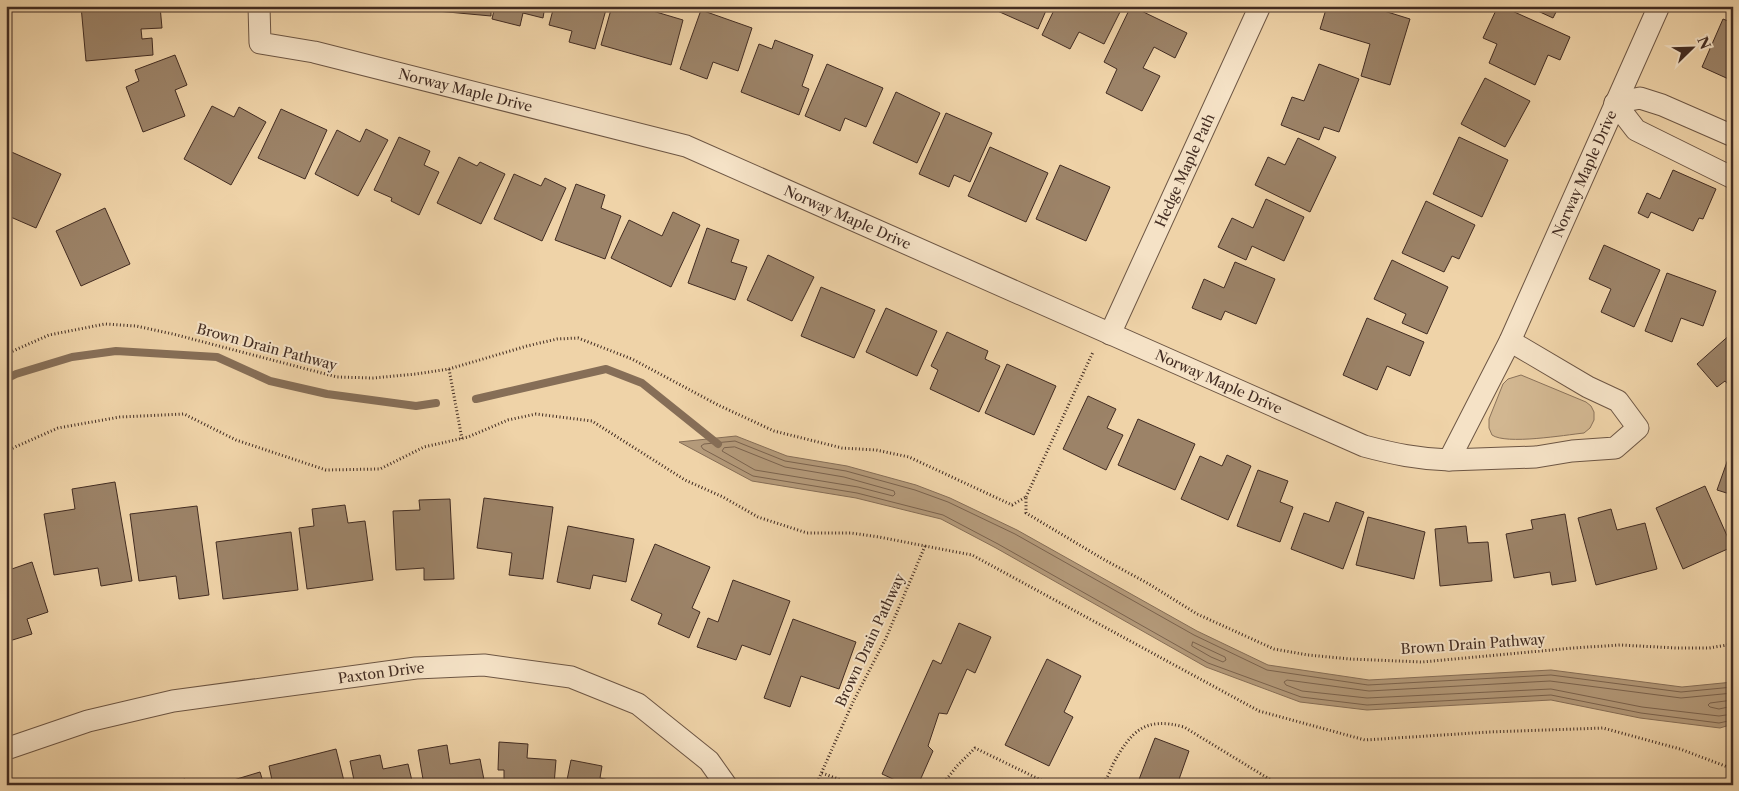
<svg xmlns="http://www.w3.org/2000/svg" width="1739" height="791" viewBox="0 0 1739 791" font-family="'Libre Caslon Text',serif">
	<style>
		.green { fill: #d2b791; stroke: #8a725a }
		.water { fill: #b49a7a; stroke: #866e57 }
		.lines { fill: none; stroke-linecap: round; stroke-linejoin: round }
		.shore { stroke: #7b634e; stroke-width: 1 }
		.stream { stroke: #866e57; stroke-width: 8 }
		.building { fill: #9c8368; stroke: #422c22 }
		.minor-casing { stroke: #6d5644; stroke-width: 23 }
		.path { stroke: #422c22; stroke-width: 3; stroke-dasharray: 1 2.5; stroke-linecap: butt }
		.minor { stroke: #f5e2c6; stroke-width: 21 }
		.labels { text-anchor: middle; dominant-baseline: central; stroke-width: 4; stroke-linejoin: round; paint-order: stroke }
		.street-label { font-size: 14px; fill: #422c22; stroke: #f5e2c6 }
	</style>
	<rect width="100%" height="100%" fill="#efd3a8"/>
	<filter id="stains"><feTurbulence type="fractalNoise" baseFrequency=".004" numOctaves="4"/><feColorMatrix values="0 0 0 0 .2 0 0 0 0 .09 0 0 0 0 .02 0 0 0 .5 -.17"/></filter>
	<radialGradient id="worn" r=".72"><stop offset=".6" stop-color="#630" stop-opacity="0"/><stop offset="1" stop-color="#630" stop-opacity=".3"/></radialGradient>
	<path class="green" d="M1521,375l65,27 5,4 3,6v8l-4,8 -6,5c-19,2 -78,12 -92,2l-3,-7v-9l14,-35 5,-5z"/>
	<path class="water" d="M736,436l51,20 60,10 69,19 34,13 67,32 180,101 71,34 101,15 182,-10 131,17 51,-5v42l-13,4 -80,-10 -89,-18 -184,10 -67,-8 -94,-35 -210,-119 -55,-29 -85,-21 -104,-17 -73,-39z"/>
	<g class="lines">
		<path class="shore" d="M735,447l50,20 59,10 50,14 1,3 -2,2 -35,-9 -103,-17 -33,-19 2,-3z
			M1193,642l32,15 1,3 -3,2 -12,-5 -19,-11z
			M1733,687l-52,5 -130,-17 -183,10 -101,-15 -73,-35 -179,-101 -67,-32 -33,-12 -69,-19 -61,-10 -50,-20 -31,3 -3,2 2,3 50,27 104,17 86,22 55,29 210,119 93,34 66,8 184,-10 90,18 78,10 14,-3
			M1733,693l-52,5 -131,-17 -181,10 -82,-11 -3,2 2,3 16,6 65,7 184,-9 91,18 77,9 14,-2
			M1733,700l-23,3 -2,2 2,2 9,2 14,-3"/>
		<path class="stream" d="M6,379l10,-5 56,-17 44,-6 101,6 53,24 57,13 89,12 20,-3
			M476,399l130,-30 36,14 76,61"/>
	</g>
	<path class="building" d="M81,6h79l2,22 -21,1 1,10 10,-1 1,17 -67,6z
		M426,6h65v10l-65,-6z
		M495,6h50l-2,12 -20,-5 -3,13 -28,-7z
		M554,6h53l-12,43 -26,-7 3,-11 -23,-6z
		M612,6h24l47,14 -12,45 -70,-20z
		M994,6h54l-10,23 -45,-20z
		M1056,6h64l2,2 -18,36 -25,-12 -9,17 -28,-14z
		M1131,6l56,27 -12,25 -21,-11 -11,21 17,8 -18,35 -36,-18 11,-24 -13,-7z
		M1327,6h41l42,13 -20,66 -29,-9 9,-32 -50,-15z
		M1498,6h3l69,31 -10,23 -12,-5 -13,30 -46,-22 8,-19 -14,-6z
		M1527,6h32l-6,12z
		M701,10l51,18 -14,43 -25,-9 -6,17 -27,-10z
		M1723,19l10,4v58l-31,-14z
		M775,40l38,15 -11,31 7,3 -10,26 -58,-23 18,-48 13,5z
		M175,55l12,30 -12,5 10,26 -42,16 -17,-45 13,-6 -4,-11z
		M827,64l56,24 -17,39 -21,-9 -5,13 -35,-15z
		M1319,64l40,15 -20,53 -15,-5 -5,13 -38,-15 11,-28 12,4z
		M1485,78l45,23 -25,46 -44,-23z
		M896,92l44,21 -23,50 -44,-20z
		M212,106l22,11 5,-10 27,15 -35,63 -47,-26z
		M281,109l46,21 -22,49 -47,-21z
		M946,113l46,20 -22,49 -16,-7 -5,12 -30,-13z
		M366,129l22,11 -30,56 -43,-22 22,-44 23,12z
		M399,137l31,14 -6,14 15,7 -20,43 -28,-14 1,-3 -18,-8z
		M1459,137l49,23 -26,57 -49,-23z
		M1298,138l38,19 -26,55 -55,-27 13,-28 17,8z
		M990,147l58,26 -22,49 -58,-26z
		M7,150l54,24 -25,54 -30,-13z
		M459,157l18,9 3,-4 25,12 -24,50 -44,-21z
		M1060,165l50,22 -24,54 -50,-22z
		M1673,170l43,19 -13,30 -4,-1 -6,13 -42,-19 -3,6 -10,-5 9,-20 13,6z
		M514,174l27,12 4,-8 21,10 -24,53 -48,-22z
		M576,184l29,11 -4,13 20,8 -16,43 -50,-19z
		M1266,199l38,18 -20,44 -32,-15 -6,14 -28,-13 14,-29 21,10z
		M1426,201l49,24 -16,34 -7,-3 -8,16 -42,-19z
		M105,208l25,56 -49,22 -25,-55z
		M673,212l27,13 -29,62 -60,-29 18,-38 33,16z
		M707,228l32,12 -8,22 16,5 -12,33 -47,-17z
		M1604,245l56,25 -26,57 -33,-15 10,-23 -22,-10z
		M768,255l46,22 -22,44 -45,-21z
		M1392,260l56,27 -21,47 -25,-11 4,-9 -32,-15z
		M1235,262l40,17 -19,45 -31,-13 -4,9 -29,-12 12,-29 20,9z
		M1667,273l49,18 -13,35 -22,-8 -9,24 -27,-11z
		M821,287l54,23 -21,48 -53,-22z
		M886,308l51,23 -20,45 -51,-24z
		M1367,318l57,24 -14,34 -23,-10 -10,24 -34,-15z
		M947,332l41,19 -3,8 15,7 -21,46 -49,-23 8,-19 -7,-4z
		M1733,332v58l-8,-9 -8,6 -20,-23z
		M1007,364l49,22 -22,49 -49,-22z
		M1088,396l28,13 -9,19 16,7 -17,35 -43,-21z
		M1138,419l57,25 -20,46 -57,-25z
		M1733,445v50l-16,-5z
		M1227,455l24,11 -23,54 -47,-21 19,-43 22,10z
		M1258,470l30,11 -8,21 13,5 -13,35 -43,-16z
		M115,482l17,99 -31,5 -3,-18 -44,7 -10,-61 31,-5 -3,-20z
		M1705,486l27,61 -49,22 -27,-61z
		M484,498l69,9 -10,72 -34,-4 3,-22 -35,-5z
		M450,499l4,80 -30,1v-12l-28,2 -3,-59 27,-1 -1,-10z
		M1336,502l28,10 -21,57 -52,-20 13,-36 25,9z
		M345,505l3,18 17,-2 8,59 -66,9 -8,-61 15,-2 -2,-17z
		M197,506l12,89 -30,4 -3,-23 -37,5 -9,-67z
		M1611,509l6,21 28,-7 12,46 -61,16 -18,-67z
		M1565,514l11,67 -24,4 -2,-13 -36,6 -8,-44 27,-5 -2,-9z
		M1368,517l57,15 -11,47 -58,-14z
		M568,526l66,13 -8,43 -33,-7 -3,14 -33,-7z
		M1466,526l2,17 20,-1 4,39 -52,5 -5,-57z
		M291,532l7,58 -75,9 -7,-57z
		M655,544l55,23 -18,41 8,4 -11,26 -31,-14 4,-10 -31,-14z
		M32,562l16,50 -21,7 5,15 -26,8v-71z
		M733,580l57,21 -20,54 -28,-10 -6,15 -39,-13 11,-29 10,4z
		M793,619l63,23 -17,47 -38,-13 -11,31 -26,-9z
		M959,623l32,14 -16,36 -8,-4 -20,45 -8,-1 -11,33 5,5 -15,34h-12l-24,-11 51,-114 8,4z
		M1047,659l34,17 -17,36 9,5 -24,49 -44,-21z
		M1155,738l34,13 -12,34h-32l-7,-3z
		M499,742l29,2 -1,14 29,2 -2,25h-50v-15h-6z
		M447,745l3,19 30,-5 5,26h-61l-6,-35z
		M336,749l9,36h-72l-4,-19z
		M380,755l3,14 25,-5 5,21h-58l-5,-24z
		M571,760l31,6 -2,12 32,7h-66z
		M260,772l4,13h-47z
		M185,779l2,6h-26z"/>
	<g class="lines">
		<g class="minor-casing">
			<g id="minor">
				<path id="s1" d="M259,6l1,37 54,9 372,94 678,300c30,8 54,13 85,14l61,-119 149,-335"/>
				<path d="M1615,103l21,27 97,48"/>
				<path d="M1615,103l25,-5 22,7 71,31"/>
				<path id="s2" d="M1110,334l150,-328"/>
				<path d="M1449,460l87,-3 36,-6 43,-3 23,-20 -20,-27 -30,-14 -78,-46"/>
				<path id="s3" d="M6,749l82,-28 85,-20 243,-33 68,-3 87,12 67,27 71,57 17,24"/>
			</g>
		</g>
		<path class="path" d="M6,354l43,-19 56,-11 31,2 37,8 164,43 36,1 43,-4 33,-5 78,-23 30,-7 21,-1 54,21 86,46 56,26 68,17 34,2 33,7 103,48 14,-8v16l77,46 46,25 48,30 77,35 34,6 42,4 72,3 151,-14 47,-3 56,3h33l24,-4
			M449,369l13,70
			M6,451l52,-23 62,-11 64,-3 52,26 90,30 54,-1 44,-22 44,-10 40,-17 28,-6 56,7 93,59 38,17 35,20 49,16h44l28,4 46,9 -39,92 -33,64 -37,83
			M1026,497l67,-145
			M925,546l47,9 287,156 106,29 124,-8 114,-4 77,21 53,20
			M822,773l32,12
			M942,785l15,-19 18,-18 76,37
			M1101,785c6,-5 9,-14 12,-21 18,-32 31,-48 71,-37l95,58"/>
		<use href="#minor" class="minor"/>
	</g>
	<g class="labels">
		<g class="street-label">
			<text stroke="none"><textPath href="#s1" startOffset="248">Norway Maple Drive</textPath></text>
			<text stroke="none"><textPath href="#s2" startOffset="180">Hedge Maple Path</textPath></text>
			<text stroke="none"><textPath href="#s1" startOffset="1620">Norway Maple Drive</textPath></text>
			<text stroke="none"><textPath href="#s1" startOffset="652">Norway Maple Drive</textPath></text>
			<text transform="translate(267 347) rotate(15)">Brown Drain Pathway</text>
			<text stroke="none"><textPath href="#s1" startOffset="1058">Norway Maple Drive</textPath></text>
			<text transform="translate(870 640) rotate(-65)">Brown Drain Pathway</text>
			<text transform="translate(1473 644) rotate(-4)">Brown Drain Pathway</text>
			<text stroke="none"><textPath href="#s3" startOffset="384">Paxton Drive</textPath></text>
		</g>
	</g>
	<rect width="1739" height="791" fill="none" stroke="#efd3a8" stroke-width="25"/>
	<rect x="8" y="8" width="1724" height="776" fill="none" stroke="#422c22" stroke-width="2.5"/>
	<rect x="12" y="12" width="1714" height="766" fill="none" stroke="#422c22"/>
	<g transform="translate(1692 48) rotate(67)" stroke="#f5e2c6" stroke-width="4" paint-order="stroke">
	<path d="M0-4L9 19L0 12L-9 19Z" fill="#422c22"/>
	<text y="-8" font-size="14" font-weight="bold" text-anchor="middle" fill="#422c22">N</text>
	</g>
	<rect width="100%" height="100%" filter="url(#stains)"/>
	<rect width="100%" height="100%" fill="url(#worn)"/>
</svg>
